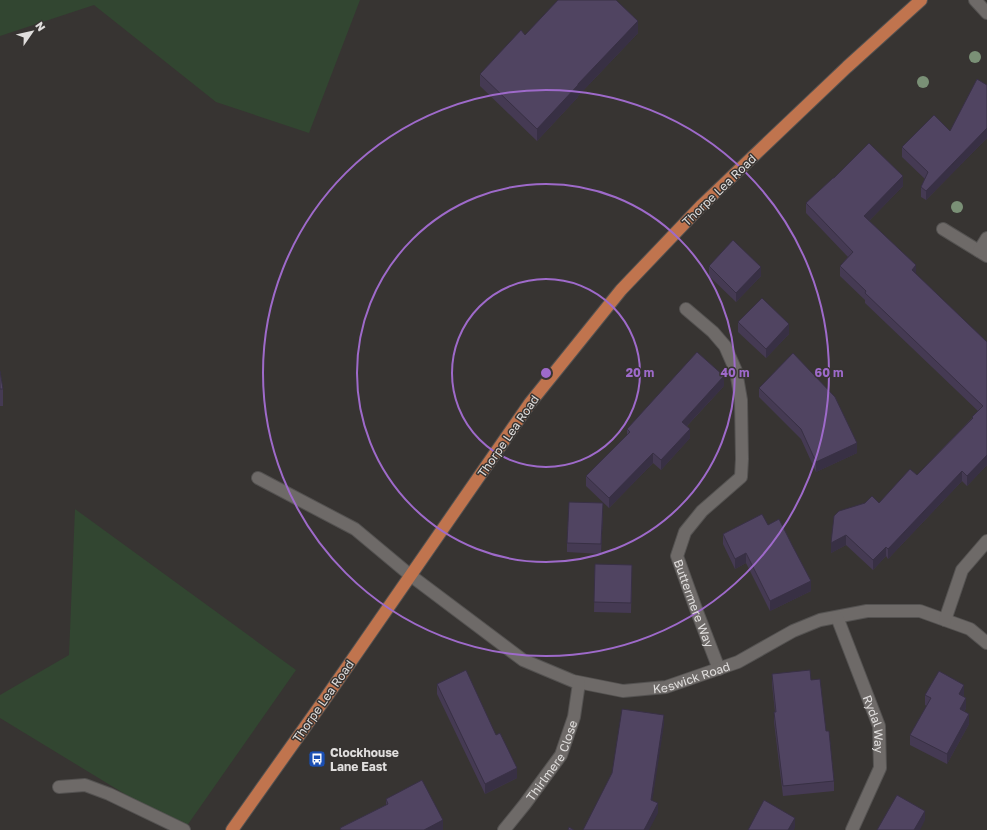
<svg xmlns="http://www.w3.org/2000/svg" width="987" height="830" viewBox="0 0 987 830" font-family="'Golos Text',sans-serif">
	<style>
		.green { fill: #324631 }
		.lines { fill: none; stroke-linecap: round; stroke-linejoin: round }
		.minor-casing { stroke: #545251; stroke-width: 14 }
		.major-casing { stroke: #545251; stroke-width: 14 }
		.minor { stroke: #6e6a68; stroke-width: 12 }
		.major { stroke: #c0744e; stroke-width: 12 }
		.tree { fill: #7a9076 }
		.wall { fill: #453a53 }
		.shaded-wall { fill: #383044 }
		.building { fill: #504461; stroke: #383044 }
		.ring { fill: none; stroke: #9e6aca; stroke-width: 2 }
		.labels { text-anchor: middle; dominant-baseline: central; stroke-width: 3; stroke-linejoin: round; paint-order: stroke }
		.street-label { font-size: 12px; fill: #e0dedd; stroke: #373432 }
		.poi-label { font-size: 12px; font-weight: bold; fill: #e0dedd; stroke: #373432; text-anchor: start }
		.centre { fill: #9e6aca; stroke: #373432; stroke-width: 2 }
		.ring-label { font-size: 12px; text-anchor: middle; font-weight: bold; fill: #9e6aca; stroke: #373432; stroke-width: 3; stroke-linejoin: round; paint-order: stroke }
	</style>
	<rect width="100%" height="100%" fill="#373432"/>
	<path class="green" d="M0,0h360l-51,133 -93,-31 -122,-97 -94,31z
		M75,509l221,161 -112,160 -184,-112v-23l69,-40z"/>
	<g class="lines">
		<g class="minor-casing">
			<g id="minor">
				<path d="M975,0l12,13"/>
				<path d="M943,229l44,27"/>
				<path d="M979,251l8,-13"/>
				<path id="s1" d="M686,309l27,23 12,14 11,25 5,29 1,59 -1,18 -39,34 -17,21 -8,24 19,53 23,60"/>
				<path id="s2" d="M258,478l97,51 55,46 113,85 50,21 50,10 43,-4 72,-25 55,-31 27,-11 47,-9h53l50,18 17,14"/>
				<path id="s3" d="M837,617l42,109 1,42 -28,62"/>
				<path d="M945,620l17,-50 25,-29"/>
				<path d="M59,787l26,-2 24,9 75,36"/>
				<path id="s4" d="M504,830l21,-26 36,-49 13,-38 5,-34"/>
			</g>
		</g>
		<g class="major-casing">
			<path id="major" d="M232,830l95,-134 203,-293 91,-113 81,-85 145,-138 74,-67"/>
		</g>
		<use href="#minor" class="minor"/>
		<use href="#major" class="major"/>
	</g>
	<g class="tree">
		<circle cx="975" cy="57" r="6"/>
		<circle cx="923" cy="82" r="6"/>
		<circle cx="957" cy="207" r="6"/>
	</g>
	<path class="wall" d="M638,33l-60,63v1l-41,44 -57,-55v-12l45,-39z
		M987,85v53l-61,62 -5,-3v-10l4,-8 -23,-22v-10l48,-16z
		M834,178l69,8 -34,35 47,53 71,68v123l-20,21 -5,-5 -74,78 -2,-3 -13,14 -27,-25 -15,8v-10l48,-40 38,-28 55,-57v-1l6,-6 -113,-108v-3l-25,-24v-10l8,-9 -42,-44v-10z
		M709,266l52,10 -25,26 -27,-26z
		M738,322l51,12 -23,24 -28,-26z
		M0,371l3,18v17h-3z
		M724,386l-37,40 3,12 -29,32 -8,-7 -44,45 -23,-22v-10l41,-41v-6z
		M759,388l98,65 -41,19 -15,-33 -42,-42z
		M603,513l-2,41 -34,-2v-9z
		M768,525l43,66 -41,20 -24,-48 -11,6 -12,-25v-10z
		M595,564l37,11 -1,38 -37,-1z
		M772,674l39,6 15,51 8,50v10l-51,5 -9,-74v-10h1l-3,-28z
		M437,684l80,94 -32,16 -48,-100z
		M925,695h39l-1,1 3,12 -2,4 5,12 -22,40 -37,-19v-10l17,-29 -2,-1z
		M386,799l57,31h-103v-2l46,-23z"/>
	<path class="shaded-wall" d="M638,21v12l-60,63v1l-41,44v-12l41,-45z
		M987,128v10l-61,62v-9z
		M903,176v10l-39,40v-10z
		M916,265v10l-4,-5z
		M761,267v9l-25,26v-9z
		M789,324v10l-23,24v-9z
		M724,376v10l-42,45v-9z
		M690,429v9l-29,32v-10z
		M857,443v10l-41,19v-10z
		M653,453v10l-44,45v-10z
		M987,455v10l-20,21v-10z
		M962,471v10l-74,78v-10z
		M603,503v10l-2,41v-10z
		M846,535v10l-15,8v-10z
		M886,547v9l-13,14v-10z
		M746,553v10l-11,6v-10z
		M811,581v10l-41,20v-10z
		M964,685v10l-5,9v-10z
		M966,698v10l-6,11v-10z
		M969,714v10l-22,40v-10z
		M664,715v10l-13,84v-9z
		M517,768v10l-32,16v-10z
		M658,803v10l-9,17h-5z
		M925,811v9l-5,10h-6z
		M795,818v9l-1,3h-6z
		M443,820v10h-19z"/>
	<path class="building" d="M558,0h58l22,21 -60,63v1l-41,44 -57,-55 41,-44 4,5z
		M977,79l10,6v43l-61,63 -5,-4 7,-15 -26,-25 32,-32 16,16z
		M869,143l34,33 -39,40 52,49 -4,5 75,72v113l-20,21 -5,-5 -74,78 -2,-2 -13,13 -27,-25 -15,8 3,-27 5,-5 26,-8 7,-7 7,7 31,-34 7,6 56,-57 -1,-1 11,-11 -118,-113 1,-2 -26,-25 13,-14 -47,-49 27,-25h1z
		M733,240l28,27 -25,26 -27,-27z
		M762,298l27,26 -23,25 -28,-27z
		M697,352l27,24 -42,46 8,7 -29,31 -8,-7 -44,45 -23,-22 44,-44 -3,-3z
		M793,353l42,44 22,46 -41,19 -15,-33 -42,-41z
		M0,371l3,18h-3z
		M569,502l34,1 -2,41 -34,-1z
		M762,514l6,11 11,-6 13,26 19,36 -41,20 -24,-48 -11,6 -12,-25z
		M595,564l37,1 -1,38 -37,-1z
		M466,670l30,65 4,-2 17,35 -32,16 -48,-100z
		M810,670l1,10 9,-1 6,52h3l5,50 -51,5 -9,-74h2l-4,-38z
		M939,671l25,14 -5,9 7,4 -6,11 9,5 -22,40 -37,-19 21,-37 -6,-3z
		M622,709l42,6 -13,85 7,3 -14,27h-61l29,-57z
		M422,780l21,40 -19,10h-83l-1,-2 48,-24 -2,-5z
		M897,795l28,16 -11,19h-37z
		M764,800l31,18 -7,12h-40z
		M569,827l5,3h-6z"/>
	<g class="ring">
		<circle cx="546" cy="373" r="94"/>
		<circle cx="546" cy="373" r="189"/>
		<circle cx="546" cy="373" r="283"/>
	</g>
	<defs>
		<g id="bus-square" transform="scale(0.9)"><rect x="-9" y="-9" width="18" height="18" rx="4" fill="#1a4fb4" stroke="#373432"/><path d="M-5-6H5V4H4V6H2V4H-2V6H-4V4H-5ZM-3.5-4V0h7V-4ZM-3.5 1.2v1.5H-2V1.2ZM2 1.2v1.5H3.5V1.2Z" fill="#fff"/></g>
	</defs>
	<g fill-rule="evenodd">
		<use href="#bus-square" x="317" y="759"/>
	</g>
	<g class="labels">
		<g class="street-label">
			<text transform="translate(719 190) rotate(-44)">Thorpe Lea Road</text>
			<text transform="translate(508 436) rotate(-55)">Thorpe Lea Road</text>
			<text stroke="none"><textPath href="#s1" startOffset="342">Buttermere Way</textPath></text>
			<text stroke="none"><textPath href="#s2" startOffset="498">Keswick Road</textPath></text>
			<text transform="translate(323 701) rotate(-55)">Thorpe Lea Road</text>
			<text stroke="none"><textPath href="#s3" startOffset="114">Rydal Way</textPath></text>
			<text stroke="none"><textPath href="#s4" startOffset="85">Thirlmere Close</textPath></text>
		</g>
		<g class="poi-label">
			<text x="330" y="752">Clockhouse<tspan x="330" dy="14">Lane East</tspan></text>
		</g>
	</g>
	<circle cx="546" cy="373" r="6" class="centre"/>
	<g class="ring-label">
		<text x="640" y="377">20 m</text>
		<text x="735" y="377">40 m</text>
		<text x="829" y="377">60 m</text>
	</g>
	<g transform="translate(32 32) rotate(56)" stroke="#373432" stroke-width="3" paint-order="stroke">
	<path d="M0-3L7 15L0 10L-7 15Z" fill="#e0dedd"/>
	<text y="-6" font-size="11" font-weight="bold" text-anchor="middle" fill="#e0dedd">N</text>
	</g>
</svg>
